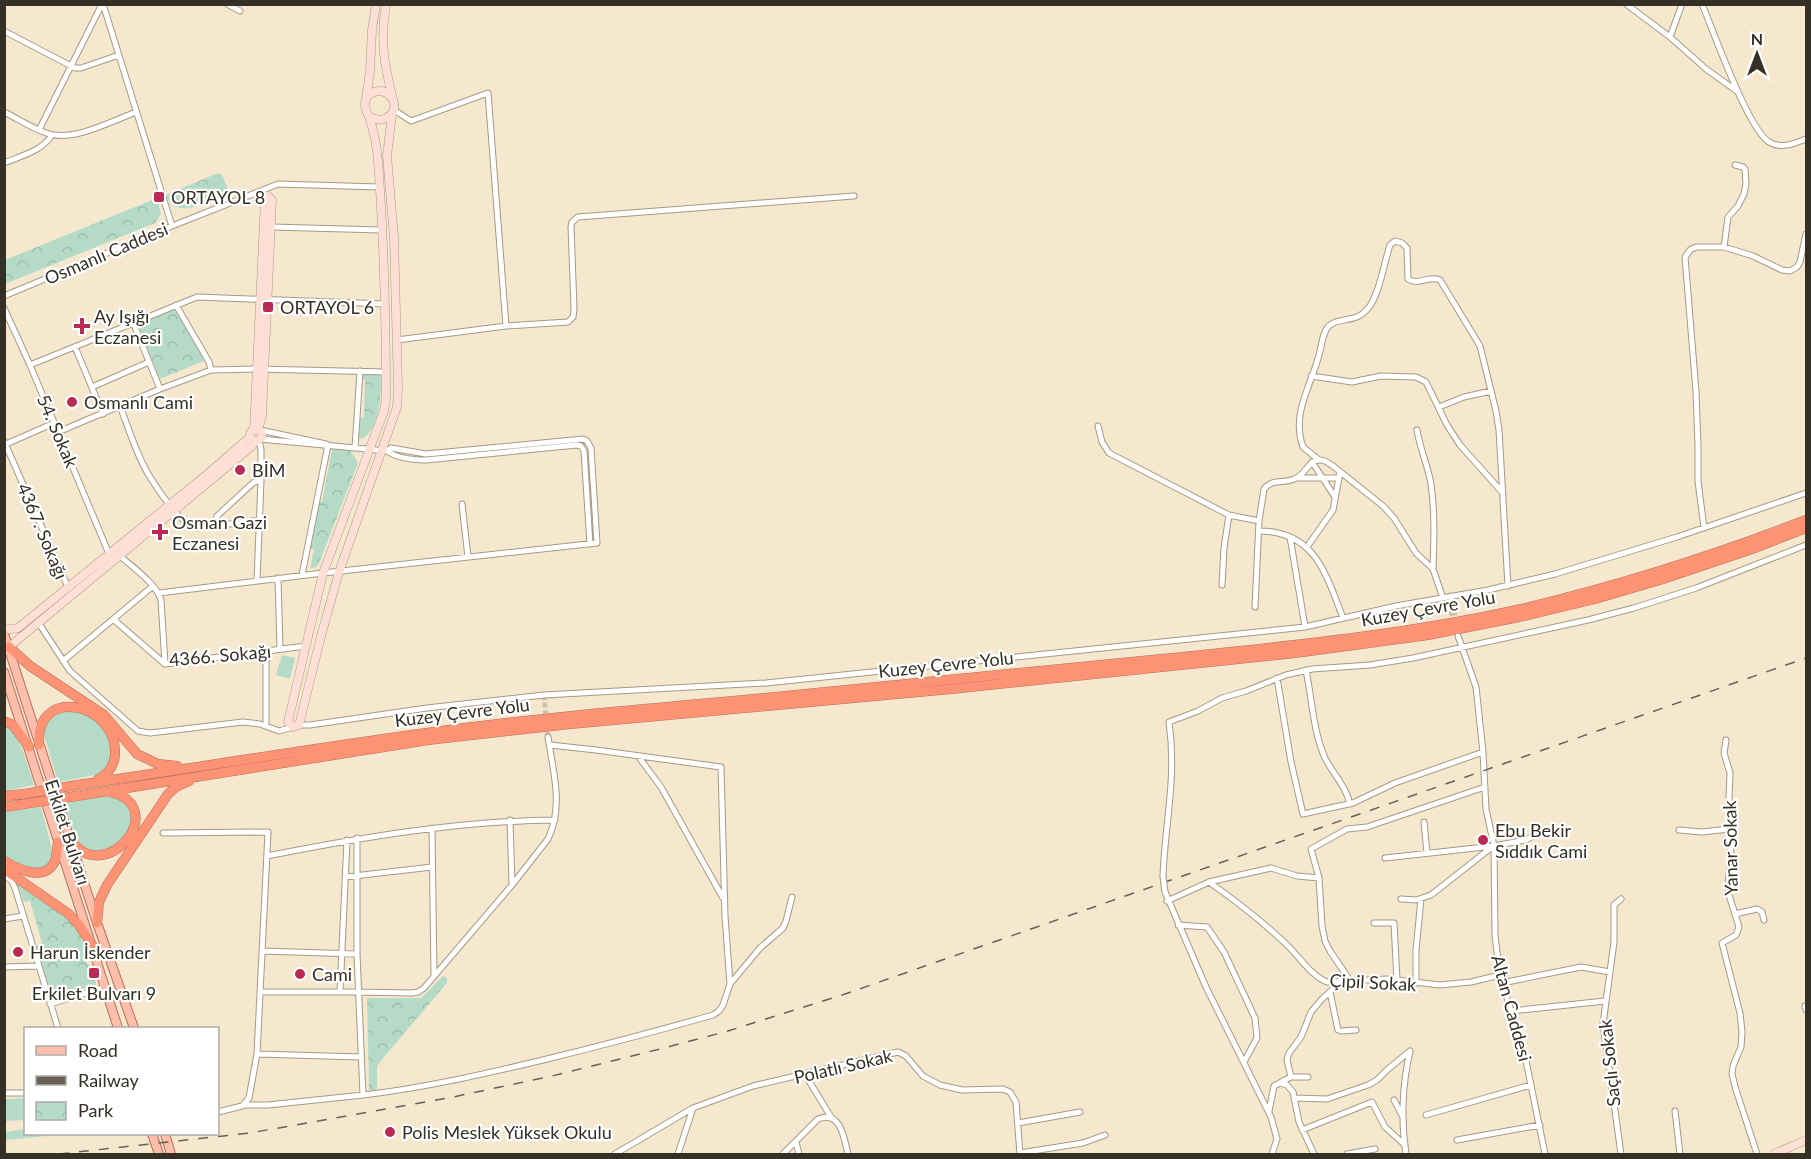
<svg xmlns="http://www.w3.org/2000/svg" width="1811" height="1159" viewBox="0 0 1811 1159" font-family="Lato,sans-serif">
	<style>
		.green { fill: #b5dbc8 }
		.park { fill: url(#park-crowns) }
		.lines { fill: none; stroke-linecap: round; stroke-linejoin: round }
		.street-tunnel { stroke: #cfc3ad; stroke-width: 5; stroke-dasharray: 5 2.5; stroke-linecap: butt }
		.secondary-tunnel { stroke: #cfc3ad; stroke-width: 8; stroke-dasharray: 8 4; stroke-linecap: butt }
		.street-casing { stroke: #a79a83; stroke-width: 7 }
		.secondary-casing { stroke: #a79a83; stroke-width: 9 }
		.primary-casing { stroke: #b67059; stroke-width: 10 }
		.highway-casing { stroke: #b67059; stroke-width: 10 }
		.street { stroke: #fff; stroke-width: 5 }
		.secondary { stroke: #fedfd6; stroke-width: 8 }
		.primary { stroke: #fdbeac; stroke-width: 8 }
		.highway { stroke: #fc9375; stroke-width: 9 }
		.rail { stroke: #696153; stroke-width: 1.5; stroke-dasharray: 10 10; stroke-linecap: butt }
		.street-bridge-casing { stroke: #a79a83; stroke-width: 7; stroke-linecap: butt }
		.highway-bridge-casing { stroke: #b67059; stroke-width: 10; stroke-linecap: butt }
		.street-bridge { stroke: #fff; stroke-width: 5 }
		.highway-bridge { stroke: #fc9375; stroke-width: 9 }
		.poi-dot { fill: #ba2a55; stroke: #fff; stroke-width: 2 }
		.labels { text-anchor: middle; dominant-baseline: central; stroke-width: 4.5; stroke-linejoin: round; paint-order: stroke }
		.poi-label { font-size: 18px; fill: #353026; stroke: #fff; text-anchor: start }
		.street-label { font-size: 18px; fill: #353026; stroke: #fff }
	</style>
	<defs>
		<pattern id="park-crowns" width="20" height="18" patternUnits="userSpaceOnUse" patternTransform="scale(1.5)"><rect width="20" height="18" fill="#b5dbc8"/><path d="M2 6a3 3 0 1 1 6 0M12 15a3 3 0 1 1 6 0" fill="none" stroke="#9cbcac"/></pattern>
	</defs>
	<rect width="100%" height="100%" fill="#f6e8cf"/>
	<path class="green" d="M282,655l13,3 -5,21 -14,-4z
		M74,709l24,11 13,22 -1,21 -9,11 -43,8 -14,-47 -1,-5 6,-14z
		M4,724c17,9 24,44 30,61l-29,6z
		M108,796l14,3 11,18 -8,22 -19,12h-18l-10,-8 -14,-40z
		M41,807l12,46 -4,11 -12,7 -32,-12 -1,-47z
		M25,1098v22l-20,1v-22z
		M25,1129l1,5h41l-62,6v-8z"/>
	<path class="park" d="M218,173l4,2 6,14 -2,5c-19,7 -50,28 -60,1z
		M157,198l4,16 -6,9 -150,61v-24z
		M170,306l8,7 28,47 -46,19 -24,-59z
		M361,370l20,4c0,20 0,56 -20,65l-2,-1 1,-20 4,-1 1,-37 -4,-1z
		M332,449l19,2 7,12 -38,98 -4,6 -6,2 4,-20 -4,-1 8,-47 4,1z
		M17,883l47,29 16,23 7,16c0,6 -4,9 2,14 1,8 -1,10 6,14l1,6 -44,12 -17,-51 7,-3 -12,-42 -6,1z
		M443,976l4,2v5l-68,80 -2,4v21l-2,2h-6l-2,-92h54z"/>
	<g class="lines">
		<path class="street-tunnel" d="M544,695l4,42"/>
		<path class="secondary-tunnel" d="M1452,608l4,19"/>
		<g class="street-casing">
			<path id="street" d="M103,4l69,222
				M227,4l13,7
				M1626,4l44,33 36,32 32,23
				M1702,4c11,26 48,131 69,139 12,6 24,0 35,-4
				M4,31l71,37h6l38,-13
				M1670,37l12,-33
				M394,110l17,11 77,-28 18,233
				M4,112c14,7 28,16 42,21 26,10 66,-12 90,-21
				M39,130l63,-126
				M4,163c17,-7 38,-12 48,-28
				M271,227l110,3
				M1724,247l4,-30 10,-11 6,-12 2,-10 -1,-15 -2,-2 -8,-2
				M4,296l168,-70 106,-42 101,3
				M176,305l33,57 2,8
				M4,308l26,57 79,189
				M133,322l27,67
				M397,340l109,-14 62,-4 5,-5 1,-9 -3,-81 1,-5 6,-5 276,-21
				M75,347l28,67
				M30,365l167,-68 188,7
				M1311,376l41,6 29,-6 35,1 10,5 21,43 13,20 42,47
				M92,387l57,-25
				M120,406c8,21 16,47 27,66 9,15 34,54 50,56l64,-8
				M1439,407l25,-10 27,-6
				M1098,426l4,16 7,11 120,62 -5,33 -2,37
				M260,430l66,14
				M1417,430c3,19 11,36 14,54 4,28 3,57 2,85
				M58,432l102,-43 51,-19 46,-1 129,3
				M4,441l64,146
				M4,445l50,-22
				M355,448l5,-77
				M387,451c10,7 27,9 39,9l151,-15 4,1 3,5 6,93
				M1319,460l-16,-13c-12,-33 8,-61 16,-92 3,-9 3,-24 11,-30 11,-9 26,0 40,-19 10,-15 14,-43 20,-61l5,-4 7,2 5,5 1,31c10,7 21,-4 32,1l40,66 16,65 3,19 9,156
				M1312,462l23,35
				M1299,478h40
				M462,504l6,53
				M1229,515l30,6
				M215,526l2,-10 37,-34 7,-2
				M1704,528l-6,-47v-35l-2,-55 -11,-134 5,-7 6,-3h28l29,9 29,14 8,1 7,-4 3,-5 6,-28
				M1259,531c56,0 67,43 84,87
				M1290,537l15,90
				M1307,547l26,-37 7,-38
				M119,555c13,12 37,28 42,45l4,64
				M302,575l26,-130
				M278,578l2,71
				M257,581l4,-101v-30l-2,-10
				M159,593l164,-20 274,-30 -6,-95 -4,-7 -4,-2 -157,15 -35,-6 -4,3 -127,-12
				M1451,596l1,12
				M1255,607l4,-86 5,-32c9,-11 19,-5 30,-10 10,-3 13,-15 21,-18 8,-3 12,1 18,5l50,40 11,12 22,35 17,16 10,29
				M113,619l52,45 141,-18
				M38,622l32,49 68,60 12,2 93,-11 17,2 19,7 14,-4
				M1458,636l18,51 7,65 3,57 8,37 1,90 5,39 25,81 20,98
				M266,651v75
				M63,661l90,-75
				M1306,670c6,29 7,61 19,88 8,16 21,28 25,46
				M1277,678l14,84 12,52 50,-11 42,-20 88,-31
				M299,725h11l117,-17 117,-13 222,-12 539,-56 91,-21 92,-16 67,-16 122,-37 129,-44
				M1726,740l-2,13 6,20 -1,25 2,59 -3,27 1,11 10,32 -3,8 -14,8 18,70 2,19 -1,15 -8,19 -1,8 4,16 21,64
				M638,756l23,31 62,111
				M510,820l2,65
				M1424,822l3,31
				M432,828l2,148
				M1679,830l23,2 27,-3
				M163,833l105,-1 -11,222 -8,44 -7,8 -24,6
				M267,856c96,-19 191,-35 288,-36
				M1385,858l109,-12 32,-6 14,-8
				M4,876l7,4 4,8 43,140
				M1163,876c2,-54 14,-98 6,-154l29,-11 24,-13 24,-7 40,-16 26,-6 58,-4 43,-7 175,-38 46,-12 62,-20 110,-43
				M345,877l87,-10
				M1209,882c27,19 53,39 77,62 13,12 24,31 41,38l61,-3 52,6 31,-3 29,-7
				M1165,892l41,95 65,130 6,22 -5,15
				M1401,899l15,1 15,-5 61,-48
				M1167,901l42,-19 62,-14 26,8 22,2
				M1735,914l22,-5 5,3 2,8
				M4,919l19,-3
				M1374,923h20l3,57
				M1178,925l29,2 17,25 31,66 2,20 -13,24
				M262,951l95,3
				M4,967l35,-1
				M1351,982l-21,-31 -5,-10 -3,-15 -3,-48 -8,-29 36,-20 20,-2 118,-40
				M1416,983v-33l5,-51
				M1502,983l79,-16 29,5
				M730,984l30,-36 23,-20 3,-7 6,-24
				M260,992h98l54,1 6,-1 6,-4 88,-103 36,-46c16,-33 5,-68 0,-102
				M340,992l7,-152
				M1330,992l8,38 3,1 15,-1
				M50,1004l55,-17
				M1805,1006l1,4
				M1511,1011l94,-10
				M257,1054l104,3
				M1291,1077l-4,-17 2,-7 12,-16 10,-25 11,-13 11,-10 5,-6
				M809,1081l22,36
				M1281,1082l10,-5h17
				M4,1093h22
				M363,1095c61,-7 121,-21 180,-35 57,-14 114,-29 170,-45l6,-4 4,-6 7,-21 -5,-68 -4,-149 -125,-17 -46,-5
				M1294,1098l33,1 41,-14 9,-5 10,-10 23,-19
				M1394,1100l9,17
				M244,1105h24l95,-10 -6,-141v-116
				M1269,1111l5,-25 6,-3 7,2 6,7 6,30 15,32
				M1675,1111l5,43
				M1426,1115l105,-30
				M1018,1123l62,-11
				M1302,1130l70,-28 13,25 20,18
				M1457,1140l83,-15
				M796,1142l3,12
				M1020,1153l63,-10 22,-8
				M615,1154l78,-46 60,-22 145,-34 8,4 17,20 17,9 22,5 41,-1 7,3 6,10 4,52
				M678,1154l15,-46
				M783,1154l35,-35c23,-9 26,19 30,35
				M1347,1154l28,-5
				M1406,1154c-5,-32 -4,-70 4,-102
				M1621,1154l-18,-130 11,-82v-37l7,-6"/>
		</g>
		<g class="secondary-casing">
			<path id="secondary" d="M386,4c-6,36 -2,60 7,95
				M366,98l4,-26 2,-42 4,-26
				M370,117c17,10 33,-10 19,-22 -8,-8 -23,-3 -24,8 -1,8 4,11 5,17 4,12 7,28 8,41 6,79 8,158 8,238l-2,12 -61,162 -35,149 5,5 6,-2 22,-89 18,-64 58,-165 1,-19 -4,-151 -7,-81 5,-42
				M250 435a6 6 0 1 1 12 0a6 6 0 1 1-12 0Z
				M254,430l11,-230 3,-4
				M258,430l4,-14 10,-216 -4,-4
				M4,630l14,-2 192,-156 40,-35
				M9,647l242,-200 4,-6
				M1774,1154l32,-14"/>
		</g>
		<g class="primary-casing">
			<path id="primary" d="M4,634l93,289 37,105
				M4,672l114,356
				M152,1134l7,20
				M165,1134l6,20"/>
		</g>
		<g class="highway-casing">
			<path id="highway" d="M9,647l21,19 74,49 33,39 21,10 19,2
				M4,721l9,4 16,22
				M39,745c-4,-61 79,-42 76,10 -1,12 -8,20 -18,25
				M77,785c116,-17 232,-36 349,-52 102,-14 204,-23 307,-32 146,-14 292,-28 439,-43 116,-12 234,-23 349,-49 97,-23 192,-53 285,-89
				M83,795l345,-55 142,-16 381,-35 344,-36 133,-18 91,-18 76,-18 68,-20 89,-30 54,-21
				M4,796l20,-2
				M4,807l20,-3
				M70,839c34,51 103,-32 40,-47
				M4,861c14,8 41,22 51,0 2,-6 2,-13 3,-19
				M4,869l65,45 10,11 15,23
				M97,923l2,-21 8,-17 61,-91 8,-7 13,-6"/>
		</g>
		<use href="#street" class="street"/>
		<use href="#secondary" class="secondary"/>
		<use href="#primary" class="primary"/>
		<use href="#highway" class="highway"/>
		<path class="rail" d="M59,1154l191,-21 203,-36 99,-21 108,-27 68,-18 117,-37 961,-336"/>
		<g class="street-bridge-casing">
			<path id="street-bridge" d="M1163,876l2,16"/>
		</g>
		<g class="highway-bridge-casing">
			<path id="highway-bridge" d="M24,794l53,-9
				M24,804l59,-9"/>
		</g>
		<use href="#street-bridge" class="street-bridge"/>
		<use href="#highway-bridge" class="highway-bridge"/>
	</g>
	<g class="poi-dot">
		<rect x="153" y="191" width="12" height="12" rx="3"/>
		<rect x="262" y="301" width="12" height="12" rx="3"/>
		<path d="M79 317h6v6h6v6h-6v6h-6v-6h-6v-6h6z"/>
		<circle cx="72" cy="402" r="6"/>
		<circle cx="240" cy="470" r="6"/>
		<path d="M157 523h6v6h6v6h-6v6h-6v-6h-6v-6h6z"/>
		<circle cx="1483" cy="840" r="6"/>
		<circle cx="18" cy="952" r="6"/>
		<rect x="88" y="967" width="12" height="12" rx="3"/>
		<circle cx="300" cy="974" r="6"/>
		<circle cx="390" cy="1132" r="6"/>
	</g>
	<g class="labels">
		<g class="poi-label">
			<text x="171" y="197">ORTAYOL 8</text>
			<text x="280" y="307">ORTAYOL 6</text>
			<text x="94" y="316">Ay Işığı<tspan x="94" dy="21">Eczanesi</tspan></text>
			<text x="84" y="402">Osmanlı Cami</text>
			<text x="252" y="470">BİM</text>
			<text x="172" y="522">Osman Gazi<tspan x="172" dy="21">Eczanesi</tspan></text>
			<text x="1495" y="830">Ebu Bekir<tspan x="1495" dy="21">Sıddık Cami</tspan></text>
			<text x="30" y="952">Harun İskender</text>
			<text x="312" y="974">Cami</text>
			<text x="94" y="993" text-anchor="middle">Erkilet Bulvarı 9</text>
			<text x="402" y="1132">Polis Meslek Yüksek Okulu</text>
		</g>
		<g class="street-label">
			<text transform="translate(106 253) rotate(-23)">Osmanlı Caddesi</text>
			<text transform="translate(58 431) rotate(67)">54. Sokak</text>
			<text transform="translate(43 531) rotate(67)">4367. Sokağı</text>
			<text transform="translate(1428 608) rotate(-10)">Kuzey Çevre Yolu</text>
			<text transform="translate(220 655) rotate(-5)">4366. Sokağı</text>
			<text transform="translate(946 664) rotate(-6)">Kuzey Çevre Yolu</text>
			<text transform="translate(462 712) rotate(-7)">Kuzey Çevre Yolu</text>
			<text transform="translate(68 832) rotate(72)">Erkilet Bulvarı</text>
			<text transform="translate(1730 848) rotate(-91)">Yanar Sokak</text>
			<text transform="translate(1373 982) rotate(3)">Çipil Sokak</text>
			<text transform="translate(1512 1008) rotate(75)">Altan Caddesi</text>
			<text transform="translate(1609 1063) rotate(-96)">Saçlı Sokak</text>
			<text transform="translate(843 1066) rotate(-13)">Polatlı Sokak</text>
		</g>
	</g>
	<rect width="1811" height="1159" fill="none" stroke="#353026" stroke-width="12"/>
	<rect x="24" y="1027" width="195" height="108" fill="#ffffff" stroke="#aeaca8" stroke-width="1.5"/>
	<rect x="36" y="1046" width="30" height="9" fill="#fdbeac" stroke="#aeaca8" stroke-width="1.5"/>
	<text x="78" y="1057" font-size="18" fill="#353026">Road</text>
	<rect x="36" y="1076" width="30" height="9" fill="#696153" stroke="#aeaca8" stroke-width="1.5"/>
	<text x="78" y="1087" font-size="18" fill="#353026">Railway</text>
	<rect x="36" y="1102" width="30" height="18" fill="url(#park-crowns)" stroke="#aeaca8" stroke-width="1.5"/>
	<text x="78" y="1117" font-size="18" fill="#353026">Park</text>
	<g transform="translate(1757 54)" stroke="#ffffff" stroke-width="4.5" paint-order="stroke">
	<path d="M0-4.5L10 22L0 15L-10 22Z" fill="#353026"/>
	<text y="-9" font-size="16" font-weight="bold" text-anchor="middle" fill="#353026">N</text>
	</g>
</svg>
